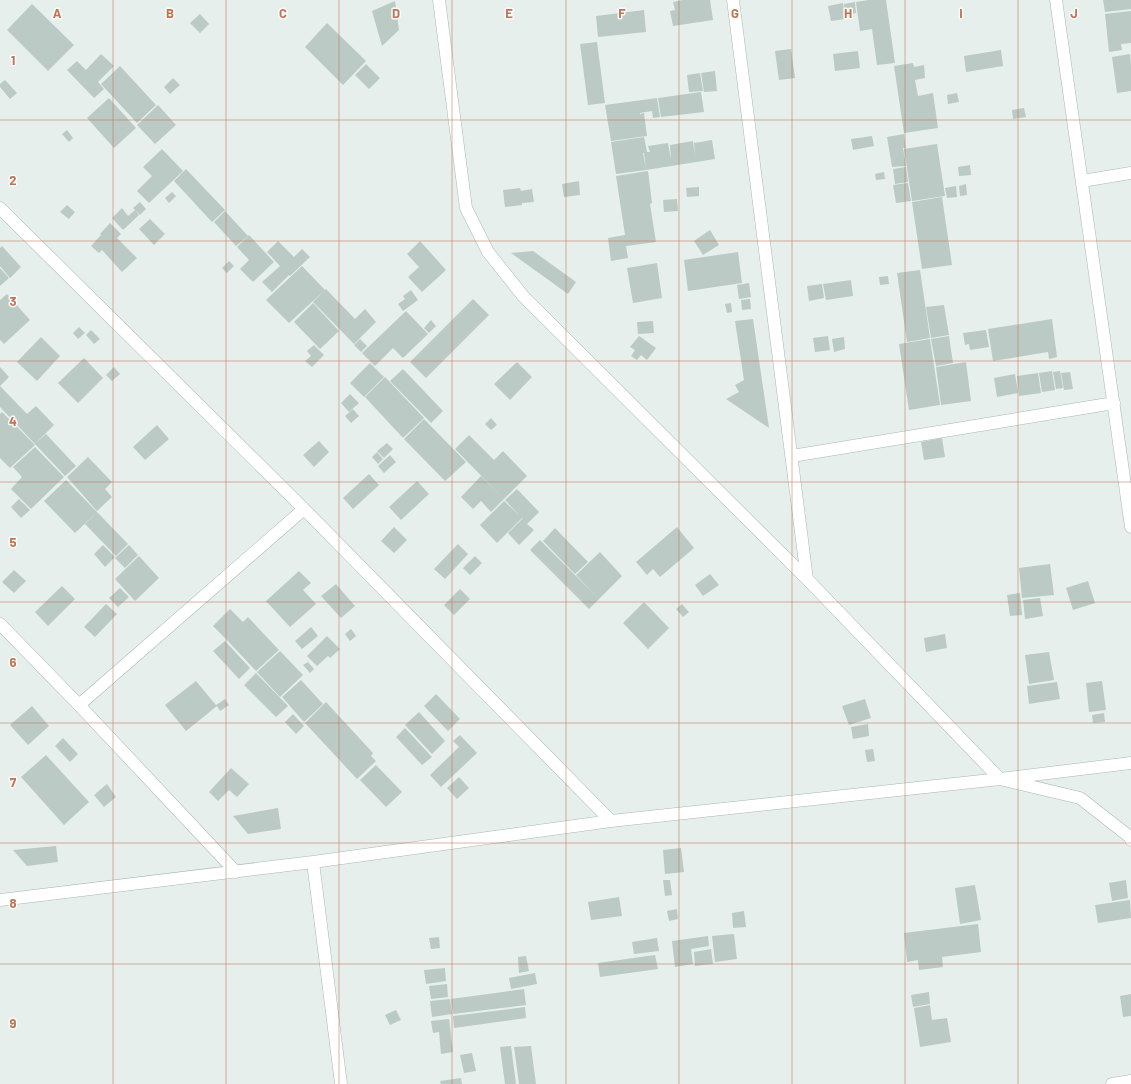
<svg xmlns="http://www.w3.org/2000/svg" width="1131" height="1084" viewBox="0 0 1131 1084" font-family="Barlow,sans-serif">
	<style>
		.building { fill: #bbcac4 }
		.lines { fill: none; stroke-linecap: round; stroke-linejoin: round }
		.street-casing { stroke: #a8b8b2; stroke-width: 13 }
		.street { stroke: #fff; stroke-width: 12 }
		.grid { fill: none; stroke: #c07456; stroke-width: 1; stroke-opacity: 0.55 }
		.grid-label { font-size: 13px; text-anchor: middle; font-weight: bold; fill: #c07456; stroke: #f7fbf9; stroke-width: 3; stroke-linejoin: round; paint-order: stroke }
	</style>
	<rect width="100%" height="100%" fill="#e6efeb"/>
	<path class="building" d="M683,0h27l3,20 -40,6 -3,-15 5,-1 -2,-8z
		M869,0h17l9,63 -18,2 -5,-36 -12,2 -4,-29z
		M1103,0h28v9l-26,3z
		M395,1l4,29 -17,16 -10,-35z
		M855,2l1,11 -11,2 -1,-11z
		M843,3l2,16 -14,2 -3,-15z
		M32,4l42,41 -26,26 -41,-41z
		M644,10l2,22 -48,5 -2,-21z
		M1131,11v32l-10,1 1,6 -13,2 -4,-38z
		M200,14l9,10 -9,9 -10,-10z
		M327,23l39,38 -23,24 -38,-38z
		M597,42l8,61 -17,2 -8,-61z
		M791,49l4,29 -16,2 -4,-29z
		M1001,50l2,16 -37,6 -2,-16z
		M858,51l2,17 -25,3 -2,-17z
		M101,54l13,12 -16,16 6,7 -10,9 -27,-28 10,-9 9,9z
		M1130,54l1,11v26l-14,2 -5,-36z
		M913,63l1,4 10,-2 1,13 -10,2 3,16 15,-3 5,35 -34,5 -10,-67z
		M366,64l14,14 -11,11 -14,-14z
		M120,66l36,39 -19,18 -36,-39z
		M715,71l2,20 -13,1 -3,-19z
		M700,73l3,18 -14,1 -2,-17z
		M173,78l7,7 -10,9 -6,-7z
		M5,80l12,13 -7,6 -10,-12v-3z
		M701,92l3,20 -43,5 -3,-19z
		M957,93l2,9 -11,2 -1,-9z
		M109,98l27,30 -22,20 -27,-30z
		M657,98l3,19 -7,1 -1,-7 -12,2v1l4,-1 3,23 -36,5 -6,-36z
		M158,105l18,20 -21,19 -18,-19z
		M1024,108l2,9 -13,2 -1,-9z
		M67,130l6,8 -4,4 -7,-8z
		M904,134l2,14h-3l3,18 -14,1 -5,-30z
		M872,136l2,10 -21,4 -2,-11z
		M644,137l3,15h3l-2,-6 20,-3 3,17 -1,-15 23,-4 2,16 -1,-14 18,-3 3,19 -69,11 -2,-17h-1l3,17 -30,4 -5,-32z
		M937,144l8,52 -33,5 -8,-52z
		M162,149l21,22 -34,32 -12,-12 15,-15 -9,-9z
		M970,165l1,10 -12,1 -1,-9z
		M906,167l2,15 -13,2 -2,-15z
		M186,169l39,41 -13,12 -38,-41z
		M648,171l4,32 -2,1 6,38 -30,4 2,12 -17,3 -3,-23 17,-3 -9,-59z
		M884,172l1,7 -9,1 -1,-6z
		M579,181l1,14 -16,2 -2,-13z
		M908,183l3,18 -15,2 -3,-18z
		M966,184l1,11 -7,1 -1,-10z
		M956,186l1,11 -10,1 -2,-10z
		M699,187v9l-12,1 -1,-9z
		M520,188l1,3 11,-2 2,13 -12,1v2l-17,2 -2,-17z
		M172,192l4,4 -7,7 -4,-5z
		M942,197l10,68 -30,4 -10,-67z
		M677,199l1,12 -14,1 -1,-12z
		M140,202l6,7 -6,6 -7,-7z
		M67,205l8,7 -6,7 -9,-7z
		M122,208l6,8 7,-6 4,5 -16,15 -11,-12z
		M225,211l23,25 -12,10 -22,-24z
		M150,219l15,15 -11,11 -15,-16z
		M110,223l11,11 -4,4 20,20 -15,14 -20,-22 -3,3 -8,-7 10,-11 5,4 -6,-5z
		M710,230l9,15 -16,10 -9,-14z
		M249,235l25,27 -21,20 -13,-13 9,-9 -12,-13z
		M278,241l16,16 8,-8 8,8 -20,19 -1,-1 -17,17 -10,-10 18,-16 -13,-14z
		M420,241l26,29 -24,22 -14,-15 11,-10 -12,-13z
		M2,246l19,21 -11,11 -10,-12v-18z
		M533,251l43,31 -8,12 -57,-41z
		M738,252l4,31 -54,8 -4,-31z
		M229,261l5,5 -7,7 -5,-5z
		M657,263l5,35 -29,5 -6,-35z
		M302,266l23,24 -36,33 -23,-23z
		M0,268l9,10 -9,8z
		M920,270l10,68 -23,4 -10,-69z
		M888,276l1,8 -9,1 -1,-8z
		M851,280l2,16 -27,4 -3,-16z
		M749,283l2,14 -12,2 -2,-14z
		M822,284l2,14 -15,3 -2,-15z
		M326,289l29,30 10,-10 11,13 -22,22 -41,-42z
		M411,290l7,10 -15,11 -5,-7 7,-5 -2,-3z
		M7,294l23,26 -26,24 -4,-4v-40z
		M473,299l16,16 -63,63 -16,-16z
		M750,299l1,10 -9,1 -1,-10z
		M313,303l26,28 -19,18 -26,-27z
		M731,303l1,9 -5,1 -2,-9z
		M944,305l5,30 -18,3 -5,-31z
		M406,311l22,23 -25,24 -10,-10 -18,18 -13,-13z
		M753,319l16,109 -43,-29 13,-7 -4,-7 9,-5 -9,-59z
		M1052,319l5,38 -8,2 -1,-7 -55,9 -5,-32z
		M431,320l5,6 -7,7 -5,-5z
		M653,321l1,12 -16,1 -1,-12z
		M79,327l6,6 -7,6 -5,-6z
		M91,330l9,9 -6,5 -8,-9z
		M986,330l3,17 -19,3 -1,-6 -4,1 -2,-12z
		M639,336l17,12 -9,12 -6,-5 -4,5 -6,-4 4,-6 -5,-3z
		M828,336l2,14 -15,2 -2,-14z
		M949,336l4,27 -17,3 -5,-27z
		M41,337l19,19 -23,25 -20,-19z
		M844,337l1,12 -11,3 -2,-13z
		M360,339l7,7 -6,6 -7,-7z
		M930,339l10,66 -31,5 -10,-66z
		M314,345l10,10 -12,12 -7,-6 6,-5 -4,-5z
		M84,358l19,20 -25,25 -20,-20z
		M517,362l15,15 -22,23 -16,-16z
		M966,362l5,39 -30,4 -5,-38z
		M370,363l14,14 -20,20 -14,-14z
		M0,367l9,10 -9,9z
		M114,367l6,7 -8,7 -6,-6z
		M403,369l40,42 -12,12 -41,-42z
		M1052,371l3,19 -13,2 -3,-19z
		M1060,371l3,17 -7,1 -3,-17z
		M1070,372l3,17 -9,1 -3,-17z
		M1038,373l3,20 -22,3 -2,-20z
		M1015,374l3,19 -21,4 -3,-19z
		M385,377l39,41 -21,20 -38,-41z
		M0,386l27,28 9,-8 18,19 -19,19 -35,-37z
		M350,394l9,9 -10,9 -8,-9z
		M353,409l6,7 -8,7 -6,-7z
		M2,412l33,33 -25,23 -10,-10v-44z
		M491,418l6,7 -6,5 -6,-6z
		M424,419l42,43 -21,19 -41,-42z
		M157,425l12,14 -24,21 -12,-13z
		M46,434l30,32 -11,10 -30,-32z
		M469,435l25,25 9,-9 24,25 -23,23 -49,-50z
		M942,438l3,19 -21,3 -3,-18z
		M319,441l10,11 -15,15 -11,-12z
		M387,443l6,6 -9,9 -7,-7z
		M35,447l29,30 -33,32 -20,-20 11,-12 -9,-10z
		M377,452l6,7 -5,5 -6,-7z
		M390,455l6,7 -12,11 -6,-7z
		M88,457l24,25 -7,7 7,8 -15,14 -30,-34z
		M369,474l10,11 -26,24 -10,-11z
		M481,476l23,23 -13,13 -10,-11 -8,8 -12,-12z
		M66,480l31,32 -22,21 -31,-32z
		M417,481l12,13 -28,26 -12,-13z
		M517,489l22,23 -12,12 7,6 -15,15 -11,-12 15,-15h-1l-25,25 -17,-18 24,-24 15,14 -14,-15z
		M19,499l11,11 -9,8 -10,-11z
		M97,512l31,32 -12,12 -31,-32z
		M394,527l13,13 -13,13 -13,-12z
		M677,527l17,21 -34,29 -7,-8 -6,6 -11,-13z
		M555,528l33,34 -13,12 -32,-33z
		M540,540l58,58 -22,-23 24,-23 22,24 -33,33 -59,-59z
		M458,544l10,10 -23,25 -11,-10z
		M103,545l12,12 -10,10 -11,-13z
		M129,545l9,10 -13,13 -10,-10z
		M139,556l20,22 -24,23 -20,-22z
		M475,556l7,7 -12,12 -7,-7z
		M1050,564l4,31 -32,3 -3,-30z
		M14,570l12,11 -12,12 -12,-11z
		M299,571l12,12 -8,7 13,14 -26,23 -24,-26z
		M710,574l9,11 -16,11 -8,-11z
		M1088,581l7,22 -22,7 -7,-22z
		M336,584l19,22 -14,12 -20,-22z
		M62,586l13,13 -27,27 -13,-14z
		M120,588l9,9 -11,10 -9,-9z
		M460,589l10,10 -16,16 -10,-10z
		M1020,593l2,22 -12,1 -3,-21z
		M1040,598l3,18 -18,3 -2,-19z
		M644,602l25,26 -21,21 -25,-26z
		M106,604l11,10 -22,23 -11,-10z
		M682,604l7,8 -6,5 -7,-8z
		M230,609l13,13 5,-5 31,33 -23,21 -30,-32 10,-10 -10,10 -13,-13z
		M311,627l7,9 -16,13 -7,-8z
		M351,629l5,7 -6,5 -5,-7z
		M945,634l2,14 -21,4 -2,-14z
		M327,636l13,13 -10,9 -2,-2 -11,10 -10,-10z
		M225,641l25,27 -11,11 -26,-28z
		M280,651l23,24 -23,22 -23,-25z
		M1049,652l5,28 -25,4 -4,-29z
		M308,662l6,7 -4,4 -7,-8z
		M256,673l32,33 -12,11 -32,-32z
		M301,680l22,24 -19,18 -22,-25z
		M196,681l20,24 9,-6 4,6 -9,6 -3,-5 -31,25 -21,-26z
		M1102,681l4,29 -17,2 -3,-29z
		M1057,682l3,17 -31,5 -2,-18z
		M436,694l24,25 -12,12 -24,-25z
		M865,699l6,19 -22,7 -7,-19z
		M326,702l47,51 -2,3 5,5 -19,18 -52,-56z
		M32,706l17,20 -21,19 -18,-20z
		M419,712l26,29 -13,13 -27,-29z
		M1104,713l1,9 -12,1 -1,-8z
		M293,714l11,12 -8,8 -11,-12z
		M868,724l1,12 -16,3 -2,-12z
		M405,728l27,29 -10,8 -26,-28z
		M460,735l17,18 -36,34 -11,-12 29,-28 -6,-6z
		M63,738l15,16 -8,8 -15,-16z
		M873,749l2,12 -8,1 -2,-12z
		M46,755l43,47 -25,23 -43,-48z
		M376,765l26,27 -16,15 -26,-27z
		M231,768l18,16 -12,13 -8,-7 -11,11 -9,-9z
		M459,777l10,11 -12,11 -10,-11z
		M107,784l9,13 -12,10 -10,-12z
		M278,808l3,21 -33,5 -15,-18z
		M56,846l2,16 -31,4 -14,-16z
		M681,848l3,24 -19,2 -2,-24z
		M663,880h7l2,15 -7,1z
		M1126,880l2,18 -16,3 -3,-18z
		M975,885l6,35 -21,4 -5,-36z
		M619,897l3,19 -31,4 -3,-18z
		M1130,900l1,18 -33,5 -3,-18z
		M677,909l1,10 -9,2 -2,-10z
		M744,911l2,16 -13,1 -1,-15z
		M978,924l3,28 -39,5 1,10 -24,3 -1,-10 -11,2 -3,-29z
		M734,934l3,25 -22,3 -3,-26z
		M708,936l1,10 -18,3 2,15 -18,3 -3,-26z
		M439,937l1,11 -9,1 -2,-11z
		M657,938l2,13 -25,3 -2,-12z
		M711,949l2,15 -18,2 -1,-14z
		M655,955l3,14 -58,8 -2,-14z
		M526,956l3,15 -10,2 -1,-16z
		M445,968l1,13 -20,3 -2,-14z
		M535,973l2,11 -26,5 -2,-11z
		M447,984l1,13 -17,2 -2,-13z
		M524,989l2,16 -73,9 -2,-15z
		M929,992l1,12 -17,3 -2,-12z
		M1131,994v22l-8,1 -3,-21z
		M450,999l2,15 -20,3 -2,-16z
		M930,1005l2,15 15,-2 4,24 -31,5 -6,-39z
		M525,1007l1,11 -72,10 -1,-12z
		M396,1010l5,10 -11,5 -5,-10z
		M449,1019l4,33 -12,2 -2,-22 -6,1 -2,-12z
		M511,1046l5,38h-11l-5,-37z
		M531,1046l5,38h-17l-5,-37z
		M472,1053l4,18 -12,2 -4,-18z
		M461,1078l1,6h-21l-1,-3z"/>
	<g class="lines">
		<g class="street-casing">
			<path id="street" d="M439,0l27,208 22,44 35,44 284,283 193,200 80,19 50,39 1,3
				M733,0l74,579
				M1056,0l75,527
				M1082,181l49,-8
				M0,208l304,301 307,312
				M792,456l322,-53
				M0,624l79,81 157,167
				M79,705l225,-196
				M313,862l28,222
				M0,900l313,-38 298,-41 389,-42 131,-16
				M1112,1084l19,-3"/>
		</g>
		<use href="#street" class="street"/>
	</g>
	<path class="grid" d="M113,0v1084M226,0v1084M339,0v1084M452,0v1084M566,0v1084M679,0v1084M792,0v1084M905,0v1084M1018,0v1084M0,120h1131M0,241h1131M0,361h1131M0,482h1131M0,602h1131M0,723h1131M0,843h1131M0,964h1131"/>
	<g class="grid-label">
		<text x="57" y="18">A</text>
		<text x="170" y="18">B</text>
		<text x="283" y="18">C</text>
		<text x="396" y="18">D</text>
		<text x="509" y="18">E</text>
		<text x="622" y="18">F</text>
		<text x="735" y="18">G</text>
		<text x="848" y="18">H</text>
		<text x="961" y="18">I</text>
		<text x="1074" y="18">J</text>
		<text x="13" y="65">1</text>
		<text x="13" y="185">2</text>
		<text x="13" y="306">3</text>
		<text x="13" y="426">4</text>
		<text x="13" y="547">5</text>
		<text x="13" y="667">6</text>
		<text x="13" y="787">7</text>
		<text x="13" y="908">8</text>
		<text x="13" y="1028">9</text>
	</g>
</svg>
